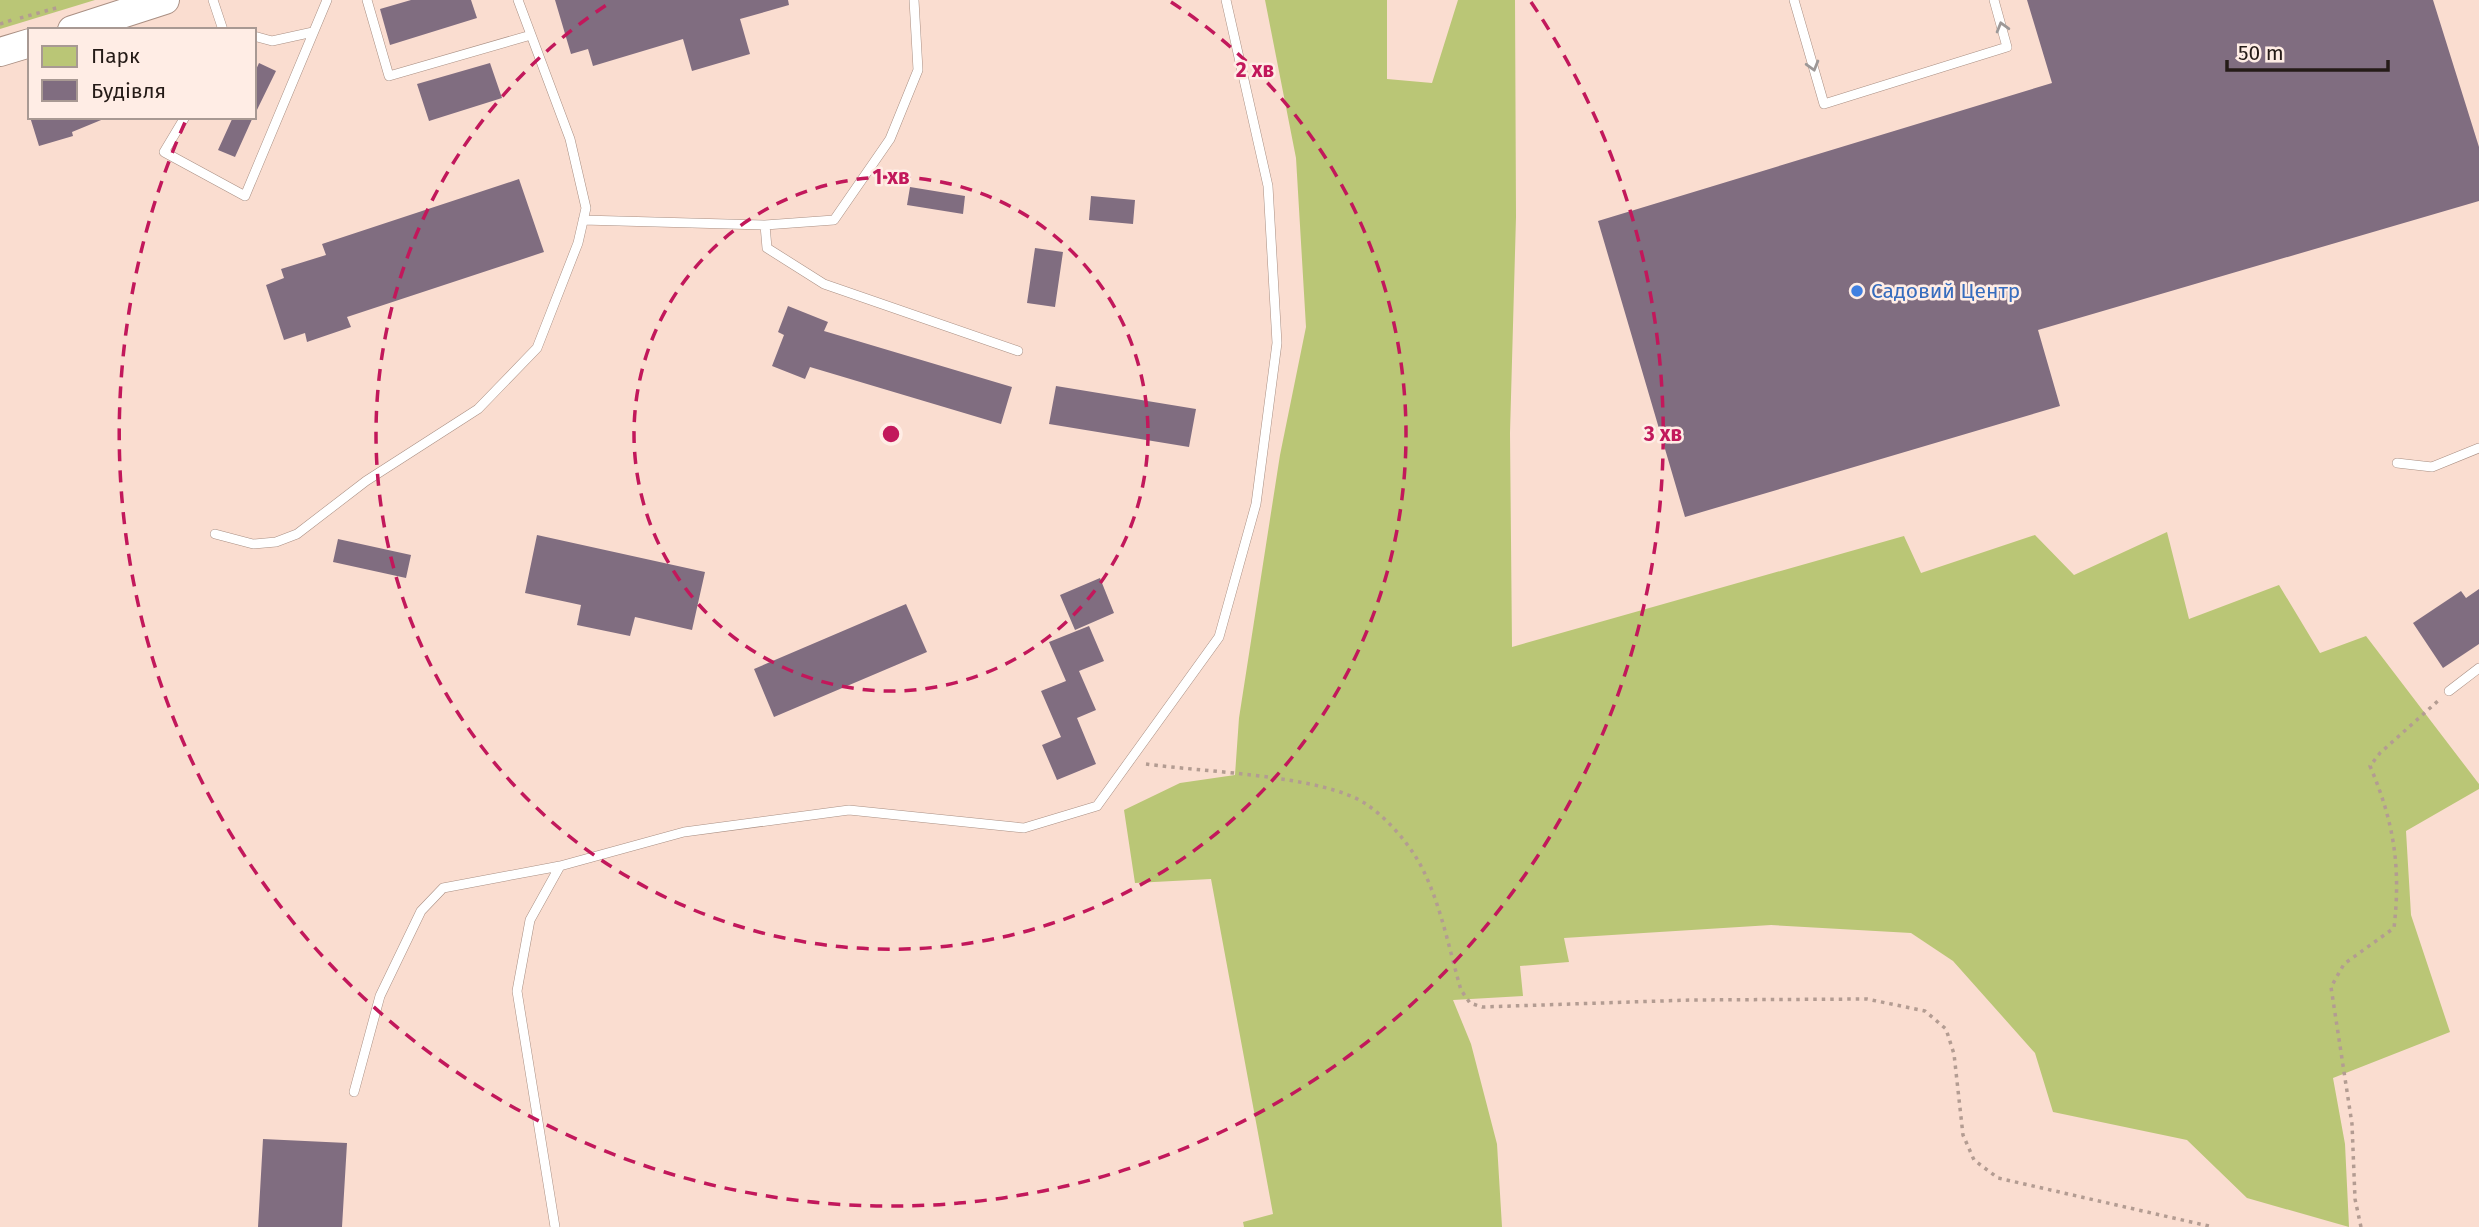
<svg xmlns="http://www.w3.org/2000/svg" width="2479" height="1227" viewBox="0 0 2479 1227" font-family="'Fira Sans',sans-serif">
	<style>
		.green { fill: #bac676 }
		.building { fill: #806d80 }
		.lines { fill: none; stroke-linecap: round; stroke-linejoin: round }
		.service-casing { stroke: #a98f83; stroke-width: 10 }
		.trunk-casing { stroke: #a98f83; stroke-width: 30 }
		.path { stroke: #b39c92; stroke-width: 3.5; stroke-dasharray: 3.5 5; stroke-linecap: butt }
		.service { stroke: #fff; stroke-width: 9 }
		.trunk { stroke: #fff; stroke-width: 28 }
		.oneway { stroke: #9d9897 }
		.ring { fill: none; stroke: #c2185b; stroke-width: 3.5; stroke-dasharray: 12 9 }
		.shop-dot { fill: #3f7fe0; stroke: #ffede5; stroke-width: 2.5 }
		.labels { text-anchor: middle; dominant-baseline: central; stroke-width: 5; stroke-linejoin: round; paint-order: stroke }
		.shop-label { font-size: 21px; fill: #366cbe; stroke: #ffede5; text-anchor: start }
		.centre { fill: #c2185b; stroke: #ffede5; stroke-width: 3.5 }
		.ring-label { font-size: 21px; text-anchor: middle; font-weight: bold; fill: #c2185b; stroke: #ffede5; stroke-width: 5; stroke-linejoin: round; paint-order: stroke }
	</style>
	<rect width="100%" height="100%" fill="#faddd0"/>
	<path class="green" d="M0,0h95l-95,29z
		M1265,0h122v79l45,4 26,-83h57l1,217 -6,216 2,214 392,-111 17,37 114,-38 39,40 93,-43 22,87 90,-34 41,68 46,-17 113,148v5l-73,42 5,84 39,117 -117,46 12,66 4,83 -102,-29 -60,-58 -134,-28 -18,-59 -82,-92 -42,-28 -140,-8 -207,13 5,24 -49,4 3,30 -70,4 18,44 26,100 5,83h-258l-1,-5 30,-8 -62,-335 -76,4 -11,-73 56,-27 55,-8 4,-57 41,-263 26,-128 -10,-169z"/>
	<path class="building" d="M411,0h60l6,18 -87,27 -10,-36z
		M555,0h233l1,5 -49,14 10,35 -58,17 -9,-32 -90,27 -5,-17 -17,5z
		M2027,0h406l46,147v54l-441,129 22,76 -375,111 -87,-296 454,-138z
		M259,63l17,8 -22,45v-42z
		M490,63l12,35 -73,23 -12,-37z
		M30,117h76v1l-34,14 1,4 -34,10z
		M233,117h20l-18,40 -17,-7z
		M519,179l25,73 -197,65 4,10 -44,15 -2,-9 -21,7 -18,-55 18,-7 -3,-9 45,-14 -4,-11z
		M910,187l55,9 -2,18 -56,-9z
		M1091,196l44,4 -2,24 -44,-4z
		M1035,248l28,4 -8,55 -28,-4z
		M788,306l40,16 -4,9 188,56 -11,37 -191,-57 -5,12 -33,-13 12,-31 -6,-3z
		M1056,386l140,23 -7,38 -140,-23z
		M537,535l168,37 -13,58 -57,-13 -5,19 -53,-11 4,-20 -56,-12z
		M338,539l73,16 -5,23 -73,-16z
		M1100,578l14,35 -39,17 -15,-35z
		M2479,589v55l-36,24 -30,-45 48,-32 5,7z
		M906,604l21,48 -153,65 -20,-48z
		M1089,626l15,35 -25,10 17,39 -19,8 19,46 -39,16 -15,-35 19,-8 -20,-46 25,-10 -17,-39z
		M263,1139l84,4 -5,84h-84z"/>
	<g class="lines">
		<g class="service-casing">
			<path id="service" d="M213,0l10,30
				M367,0l22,76 142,-41
				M1794,0l30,104 183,-57 -13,-47
				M254,36l18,5 41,-9
				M185,117l-21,35 81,44 82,-196
				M583,220l182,5 2,23 57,36 194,67
				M765,225l69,-5 56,-81 28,-69 -4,-70
				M2397,463l35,4 47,-19
				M215,534l38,10 23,-2 21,-8 69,-53 112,-72 59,-61 41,-105 8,-35 -16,-69 -52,-139
				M2449,691l30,-23
				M354,1092l26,-96 41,-85 22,-23 117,-22
				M555,1227l-38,-236 13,-71 30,-54 124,-34 165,-22 175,18 73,-22 122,-169 37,-133 21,-161 -9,-157 -42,-186"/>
		</g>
		<g class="trunk-casing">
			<path id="trunk" d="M72,30l93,-30
				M0,52l30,-9"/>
		</g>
		<path class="path" d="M20,18l40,-11
			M0,24l12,-4
			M1146,764c56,8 177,11 220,40 18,12 36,32 48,50 25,39 34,92 47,136l9,13 12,4 208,-7 177,-1 58,12 21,18 8,25 9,81 11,25 24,18 215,49
			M2361,1227l-6,-28 -3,-75 -21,-137 13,-23 50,-36c7,-61 0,-106 -24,-162l10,-13 59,-53"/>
		<use href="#service" class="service"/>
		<use href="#trunk" class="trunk"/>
	</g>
	<defs><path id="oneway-chevron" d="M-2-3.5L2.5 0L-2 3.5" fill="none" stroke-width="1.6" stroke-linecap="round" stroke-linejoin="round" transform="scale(1.75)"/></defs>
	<g class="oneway">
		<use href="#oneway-chevron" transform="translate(2002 27) rotate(-106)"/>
		<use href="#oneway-chevron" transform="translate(1813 66) rotate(74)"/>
	</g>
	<g class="ring">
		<circle cx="891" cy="434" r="257"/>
		<path d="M1171 2A515 515 0 1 1 611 2"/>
		<path d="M1531 2A772 772 0 1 1 186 120"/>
	</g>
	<circle class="shop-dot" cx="1857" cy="291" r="7"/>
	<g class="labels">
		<g class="shop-label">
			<text x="1871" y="291">Садовий Центр</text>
		</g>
	</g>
	<circle cx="891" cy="434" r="10" class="centre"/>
	<g class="ring-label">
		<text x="1255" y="77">2 хв</text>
		<text x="891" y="184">1 хв</text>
		<text x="1663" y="441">3 хв</text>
	</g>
	<rect x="28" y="28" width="228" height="91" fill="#ffede5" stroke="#a89993" stroke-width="2"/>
	<rect x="42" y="46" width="35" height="21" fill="#bac676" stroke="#a89993" stroke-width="2"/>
	<text x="91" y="63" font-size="21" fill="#251b17">Парк</text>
	<rect x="42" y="80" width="35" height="21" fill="#806d80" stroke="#a89993" stroke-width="2"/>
	<text x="91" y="98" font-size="21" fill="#251b17">Будівля</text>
	<path d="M2227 60v10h161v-10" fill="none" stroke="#251b17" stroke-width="3.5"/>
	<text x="2238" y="60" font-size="21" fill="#251b17" stroke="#ffede5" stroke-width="5" paint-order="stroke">50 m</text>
</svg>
